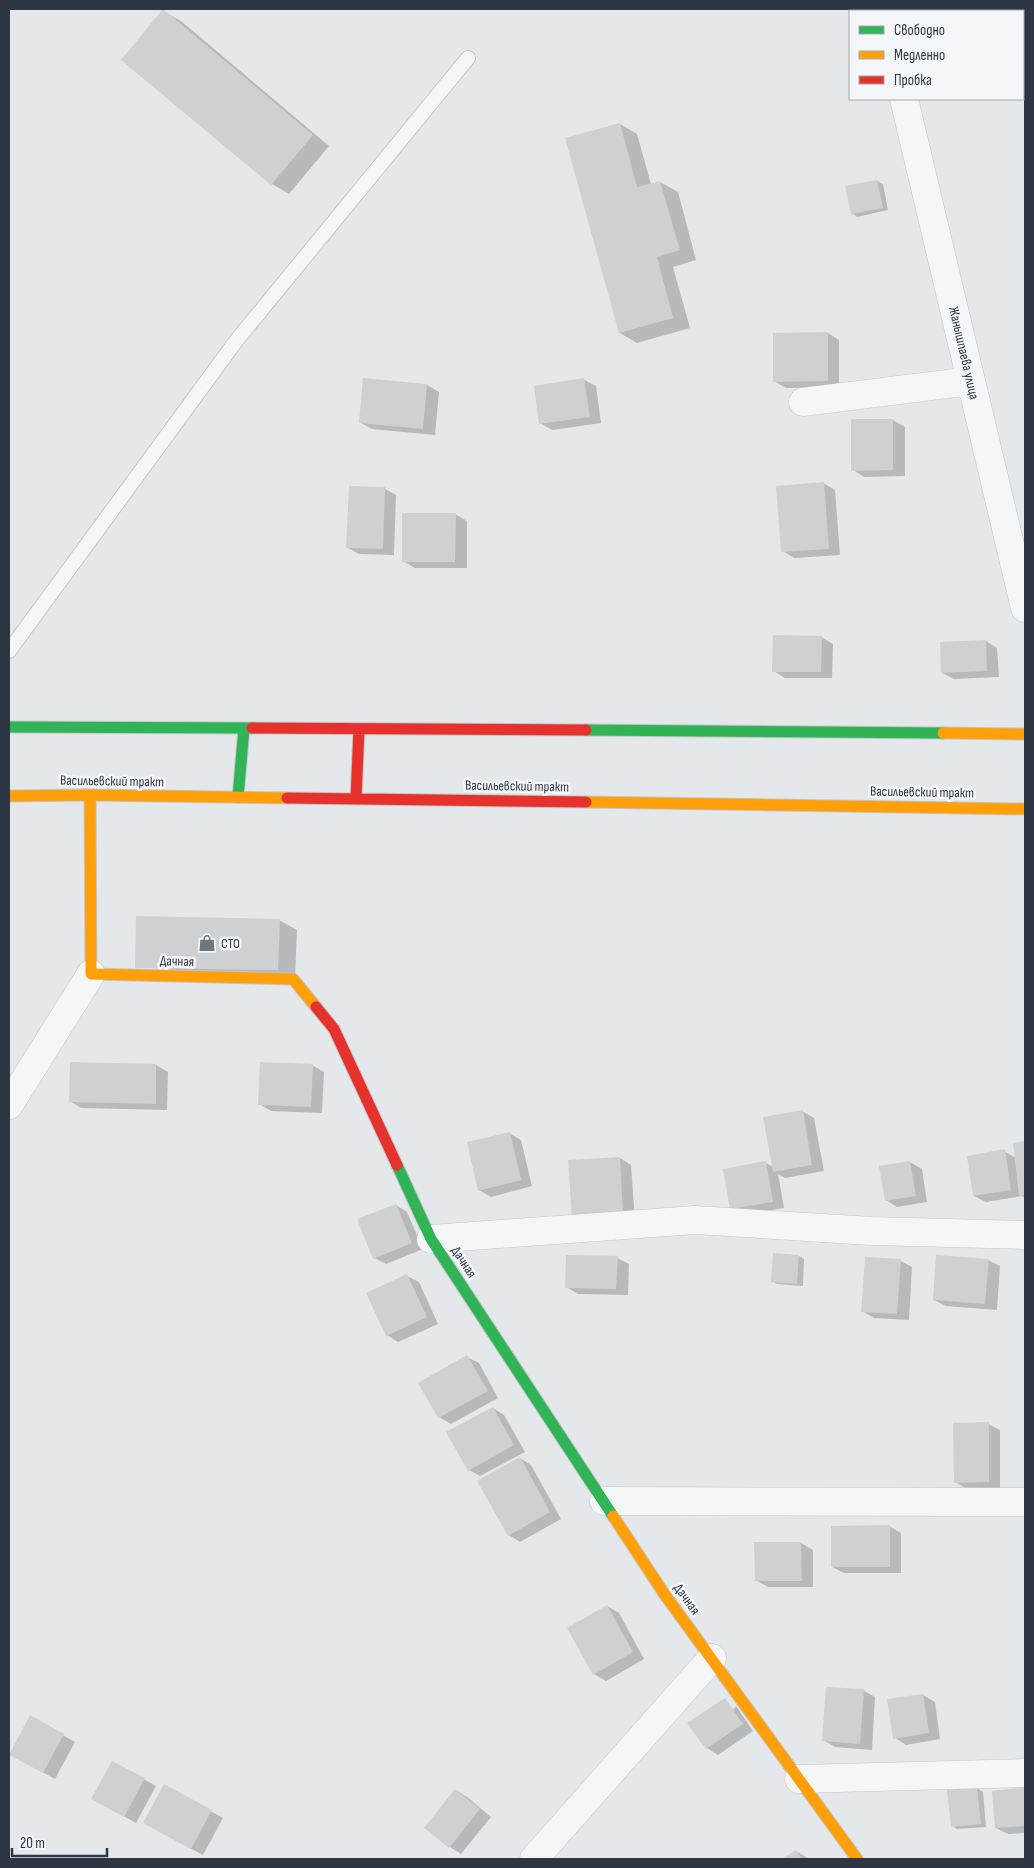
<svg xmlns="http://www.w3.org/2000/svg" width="1034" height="1868" viewBox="0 0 1034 1868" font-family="'Sofia Sans Condensed',sans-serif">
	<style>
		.shadow { fill: #0003 }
		.building { fill: #ced0d2 }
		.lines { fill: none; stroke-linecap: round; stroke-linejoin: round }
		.lane-casing { stroke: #c3c6c8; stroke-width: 16 }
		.street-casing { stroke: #c3c6c8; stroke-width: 29 }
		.fast-casing { stroke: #c3c6c8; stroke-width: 13 }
		.slow-casing { stroke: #c3c6c8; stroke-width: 13 }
		.jam-casing { stroke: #c3c6c8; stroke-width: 13 }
		.lane { stroke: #f5f6f7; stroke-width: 14 }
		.street { stroke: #f5f6f7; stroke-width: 28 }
		.fast { stroke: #30b455; stroke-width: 11 }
		.slow { stroke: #ff9f0a; stroke-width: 11 }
		.jam { stroke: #e5322d; stroke-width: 11 }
		.labels { text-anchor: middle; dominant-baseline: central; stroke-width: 5; stroke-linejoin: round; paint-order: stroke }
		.street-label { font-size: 14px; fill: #2d3743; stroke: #f4f6f9 }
		.poi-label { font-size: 14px; fill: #2d3743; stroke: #f4f6f9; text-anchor: start }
	</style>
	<rect width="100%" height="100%" fill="#e5e8ea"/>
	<path class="shadow" d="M163,11l18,10 148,125 -40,48 -17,-10 -149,-125z
		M620,124l17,10 14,50 9,-2 18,10 18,68 -23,7 17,61 -53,15 -17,-10z
		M877,181l6,3 5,26 -31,7 -5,-4 -5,-26z
		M828,333l11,7v47l-53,1 -12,-7z
		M365,380l62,5 12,7 -4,43 -63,-6 -11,-6z
		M584,380l12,6 5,37 -49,7 -12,-7z
		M893,420l12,7v49l-41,1 -11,-7z
		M823,483l12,7 5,65 -46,3 -11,-7z
		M385,489l11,6 -2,60 -35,-1 -11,-6z
		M455,514l12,7v47h-52l-12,-7z
		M821,637l12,7 -1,34h-47l-11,-7z
		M986,641l11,7 2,29 -45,2 -12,-6z
		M279,920l18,10 -2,49 -141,-2z
		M156,1065l12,7 -1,38 -86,-2 -11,-7z
		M312,1065l12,7 -2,41 -51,-2 -12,-7z
		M802,1111l12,7 10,53 -39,7 -7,-4 6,34 -41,7 -12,-7 35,-45 7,4z
		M509,1133l12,7 11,46 -41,11 -12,-7z
		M1025,1143v55l-3,-2 -36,6 -12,-6 30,-45 12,7 -1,-14z
		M620,1158l11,7 4,56 -50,3z
		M910,1162l12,7 5,33 -30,5 -11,-7z
		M396,1205l11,7 16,37 -37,15 -12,-6z
		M799,1256l5,3 -1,27 -26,-2 -5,-3z
		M617,1258l12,6 -1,31 -50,-1 -12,-7z
		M988,1260l12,6 -3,44 -51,-4 -12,-6z
		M901,1261l11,6 -3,53 -35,-2 -12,-7z
		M407,1276l12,6 19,42 -40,18 -11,-7z
		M467,1357l12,6 19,35 -47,26 -12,-7 -19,-34z
		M493,1408l11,7 21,37 -45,24 -11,-6z
		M988,1424l12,6v58l-33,1 -12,-7z
		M520,1458l11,7 30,54 -41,23 -11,-7z
		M889,1526l12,7v40h-57l-12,-6z
		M801,1543l12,7v37h-45l-12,-7z
		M607,1606l12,7 25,46 -38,22 -12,-7z
		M864,1691l11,6 -3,53 -37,-3 -12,-7z
		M923,1695l12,7 5,37 -34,6 -11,-7z
		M736,1706l17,25 -35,24 -11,-7z
		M31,1717l44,25 -20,37 -33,-18z
		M113,1762l43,24 -20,37 -32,-18z
		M165,1786l58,32 -20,37 -47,-25z
		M977,1788l6,4 3,35 -29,2 -5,-3z
		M1025,1788v45l-17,1 -12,-6 -3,-36z
		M456,1790l11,7 24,20 -30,37 -11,-7z
		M796,1851l13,8h-26z"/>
	<path class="building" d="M163,9l150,126 -42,50 -150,-125z
		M620,123l17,64 23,-6 20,69 -23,7 16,61 -54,15 -54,-195z
		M877,180l6,28 -32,6 -6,-28z
		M828,332v49l-55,1v-49z
		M363,378l64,6 -4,45 -64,-6z
		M584,378l6,39 -51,7 -5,-38z
		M851,419h42v51l-42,1z
		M824,482l5,67 -48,3 -5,-66z
		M349,486l36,1 -2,62 -37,-1z
		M402,513h54l-1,49h-53z
		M773,635l49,1 -1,36h-49z
		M986,640l1,31 -46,2 -1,-31z
		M136,916l144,3 -2,51 -143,-2z
		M70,1062l86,2v40l-87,-2z
		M260,1062l53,2 -2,43 -53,-2z
		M803,1110l9,55 -39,7 -10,-55z
		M510,1132l11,48 -43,11 -11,-49z
		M1025,1141v54l-6,1 -6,-53z
		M1005,1149l6,41 -38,6 -6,-40z
		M620,1157l3,58 -51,3 -4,-58z
		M766,1161l7,41 -43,7 -7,-40z
		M910,1161l6,35 -31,5 -6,-35z
		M396,1204l16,39 -39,16 -16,-40z
		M773,1253l26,2 -2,29 -26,-2z
		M566,1255l52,1 -2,33 -51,-1z
		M936,1255l53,4 -4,45 -52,-4z
		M865,1257l36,2 -4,55 -36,-2z
		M407,1274l20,43 -41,19 -20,-43z
		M467,1355l21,36 -50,27 -20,-35z
		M493,1407l21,38 -46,26 -22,-39z
		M989,1422v60l-35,1 -1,-60z
		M520,1457l30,55 -42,24 -31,-55z
		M890,1525v42h-59v-41z
		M754,1542h47l1,39h-47z
		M607,1605l26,47 -40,23 -26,-47z
		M826,1687l38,2 -4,55 -38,-3z
		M923,1694l6,39 -36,6 -6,-40z
		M725,1698l18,26 -37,25 -19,-26z
		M30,1715l34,19 -21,39 -34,-18z
		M112,1761l33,17 -21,39 -33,-18z
		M164,1784l48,26 -21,39 -48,-26z
		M977,1787l4,37 -30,3 -4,-37z
		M1025,1787v39l-30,2 -3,-37z
		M455,1789l25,20 -31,39 -25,-20z
		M796,1850l6,9h-21z"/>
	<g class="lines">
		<g class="lane-casing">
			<path id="lane" d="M9,651l227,-310 232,-283"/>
		</g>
		<g class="street-casing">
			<path id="street" d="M883,9v2
				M904,99l121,509
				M803,402l168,-21
				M9,1105l82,-131
				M431,1239l264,-19 176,11 154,4
				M604,1501l421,1
				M799,1779l226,-6
				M534,1859l178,-201"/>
		</g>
		<g class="fast-casing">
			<path id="fast" d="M9,727l243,1
				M586,730l357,3
				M238,797l6,-69
				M397,1165l34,74 182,277"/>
		</g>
		<g class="slow-casing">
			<path id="slow" d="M943,733l82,1
				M90,795l1,179 202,5 23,28
				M9,796l81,-1 197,3
				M586,802l439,7
				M613,1516l52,79 192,264"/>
		</g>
		<g class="jam-casing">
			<path id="jam" d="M252,728l334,2
				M287,798l299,4
				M356,799l3,-70
				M316,1007l18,22 63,136"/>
		</g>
		<use href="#lane" class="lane"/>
		<use href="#street" class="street"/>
		<use href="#fast" class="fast"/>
		<use href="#slow" class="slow"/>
		<use href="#jam" class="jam"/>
	</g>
	<defs>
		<g id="shop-bare" transform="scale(1.35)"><path d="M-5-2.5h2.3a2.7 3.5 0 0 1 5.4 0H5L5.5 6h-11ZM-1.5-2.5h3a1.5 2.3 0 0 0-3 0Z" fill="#6d757d" stroke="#f4f6f9" stroke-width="2.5" paint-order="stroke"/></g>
	</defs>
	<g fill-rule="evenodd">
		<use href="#shop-bare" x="207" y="943"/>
	</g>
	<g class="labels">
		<g class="street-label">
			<text transform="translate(964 353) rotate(77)">Жанышпаева улица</text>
			<text transform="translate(112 781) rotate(1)">Васильевский тракт</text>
			<text transform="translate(517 786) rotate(1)">Васильевский тракт</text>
			<text transform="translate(922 792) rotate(1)">Васильевский тракт</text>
			<text transform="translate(177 961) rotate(2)">Дачная</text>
			<text transform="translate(464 1262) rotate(57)">Дачная</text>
			<text transform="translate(687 1599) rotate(54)">Дачная</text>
		</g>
		<g class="poi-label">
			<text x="221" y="943">СТО</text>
		</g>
	</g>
	<rect width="1034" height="1868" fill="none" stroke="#2d3743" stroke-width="20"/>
	<rect x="849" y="10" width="175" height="90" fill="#f4f6f9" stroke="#a4aab0"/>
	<rect x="859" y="26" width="25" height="8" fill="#30b455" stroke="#a4aab0"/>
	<text x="894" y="35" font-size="15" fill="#2d3743">Свободно</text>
	<rect x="859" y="51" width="25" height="8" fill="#ff9f0a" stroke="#a4aab0"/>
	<text x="894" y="60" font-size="15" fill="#2d3743">Медленно</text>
	<rect x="859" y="76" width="25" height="8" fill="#e5322d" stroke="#a4aab0"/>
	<text x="894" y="85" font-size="15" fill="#2d3743">Пробка</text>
	<path d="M12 1848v8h95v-8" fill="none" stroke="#2d3743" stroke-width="2.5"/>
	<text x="20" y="1848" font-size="15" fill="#2d3743" stroke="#f4f6f9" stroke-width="4" paint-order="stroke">20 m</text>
</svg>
